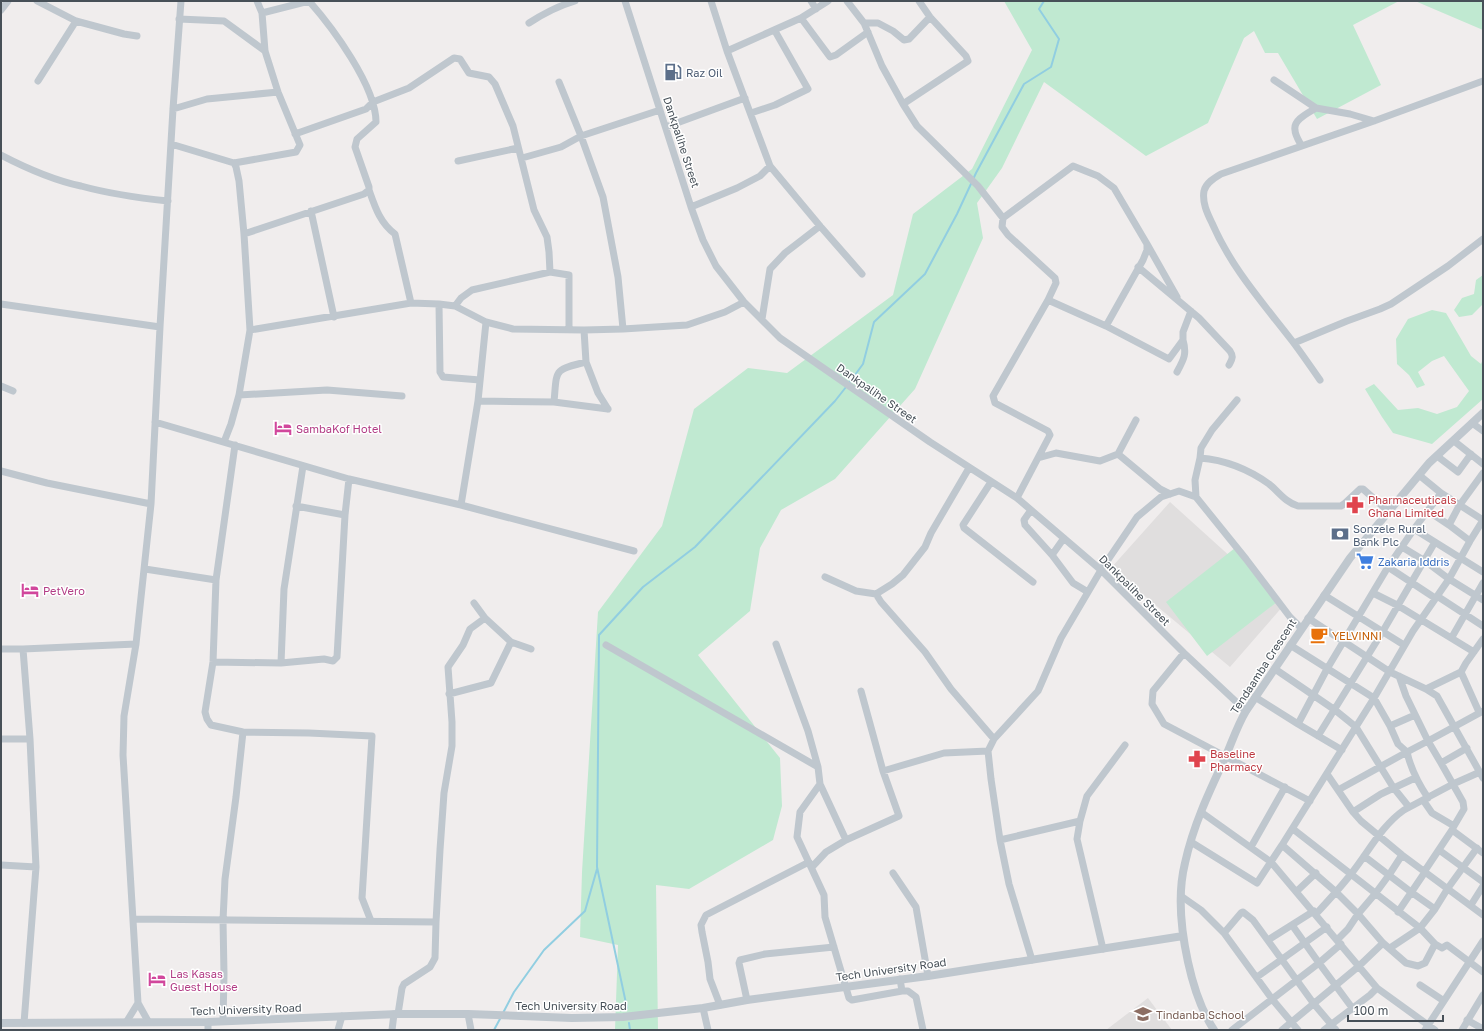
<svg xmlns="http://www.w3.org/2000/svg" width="1484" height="1031" viewBox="0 0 1484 1031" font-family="'Golos Text',sans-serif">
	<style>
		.education { fill: #e0dede }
		.green { fill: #c0e9d1 }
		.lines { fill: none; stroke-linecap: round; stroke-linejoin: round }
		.stream { stroke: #91cee1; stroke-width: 2 }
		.minor { stroke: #bfc7ce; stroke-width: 7 }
		.tertiary { stroke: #bfc7ce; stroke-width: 8 }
		.labels { text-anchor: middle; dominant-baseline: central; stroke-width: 3; stroke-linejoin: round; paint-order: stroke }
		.service-label { font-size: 11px; fill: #4e5e75; stroke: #fff; text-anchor: start }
		.street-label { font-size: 11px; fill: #475058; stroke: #fff }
		.hotel-label { font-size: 11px; fill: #b23c85; stroke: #fff; text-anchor: start }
		.health-label { font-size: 11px; fill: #be3a42; stroke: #fff; text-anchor: start }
		.shop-label { font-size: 11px; fill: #366cbe; stroke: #fff; text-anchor: start }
		.food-label { font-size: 11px; fill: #c56008; stroke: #fff; text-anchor: start }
		.education-label { font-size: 11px; fill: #785e54; stroke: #fff; text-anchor: start }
	</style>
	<rect width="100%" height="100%" fill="#f0eded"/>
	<path class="education" d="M1170,502l114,103 -54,62 -119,-99z
		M1148,998l24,32h-66z"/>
	<path class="green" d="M1004,1h395l-46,24 28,60 -64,34 -39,-66h-13l-11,-22 -10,7 -36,85 -62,33 -102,-74 -42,86 -25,35 6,35 -68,151 -80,90 -54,31 -21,38 -10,63 -52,44 82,103 2,48 -9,34 -84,49 -33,-4 2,145h-43l3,-85 -38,-8 2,-65 16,-260 64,-86 32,-117 54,-41 39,5 106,-78 20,-81 59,-45 60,-119z
		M1415,1h68v29z
		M1483,275v29l-11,11 -13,2 -5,-7 8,-12 12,-4 2,-14z
		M1432,310l14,3 25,43 10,8 2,-5v40l-51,45 -39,-11 -11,-16 -17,-28 9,-5 24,26 20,-2 19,6 20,-7 12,-16 -25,-35 -12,5 -14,11 7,13 -8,3 -8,-13 -12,-11 -1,-25 12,-20z
		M1235,548l42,54 -70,54 -41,-54z"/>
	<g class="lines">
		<path class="stream" d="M849,383l14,-19 11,-42 51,-48 32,-60 19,-41 48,-89 27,-17 8,-28 -20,-30 5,-8
			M627,1008l-30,-141 2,-232 44,-48 52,-40 140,-146 11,-14
			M503,1013l11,-21 30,-42 41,-39 12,-42
			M629,1023l1,7
			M494,1030l7,-13"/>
		<path class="minor" d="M37,1l39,20 48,13 13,2
			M309,1c23,26 67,85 67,121l-19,17 -2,8 14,40v3c6,17 11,33 26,44l16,69
			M625,1l66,206 12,33 13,26 28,36 36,36 150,104 87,56 84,72 83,83 62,58
			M711,1l16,50 43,115 50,60 42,48
			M811,1l5,8
			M847,1l17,22 18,43 21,38 14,22 61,60 25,32 -1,9 6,8 47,43 1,5 -8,17 -55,96 2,7 53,28 2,4 -33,63
			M1,10l7,-9
			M262,13l47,-12
			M801,18l29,39 6,-2 32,-23
			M179,19l45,2 41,30
			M529,23c14,-9 29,-17 46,-22
			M864,23h14l15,8 11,9 5,-1 21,-22
			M727,51l74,-33 27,-17
			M1274,80l42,28 34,6 24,7
			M38,81l38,-60
			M559,82l22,54 22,61 15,80 5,52
			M903,104l65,-43 -2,-5 -36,-39 -11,-16
			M173,109l34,-10 71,-7
			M751,113l24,-8 33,-16 -33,-58
			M666,127l79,-29
			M295,134l71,-25 7,-7 36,-14 45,-30 6,1 9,14 20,4 6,7 18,42 21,84 13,27 2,15 1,20
			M171,144l63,19 62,-11 4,-7 -22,-53 -13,-41 -3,-38 -5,-12
			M1301,145c-2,-4 -6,-10 -6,-15 -2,-10 13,-17 21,-22
			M1,155c25,13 52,25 80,31 29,8 58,12 87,15
			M522,158l39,-11 20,-11 79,-26
			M458,161l60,-13
			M691,207l46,-19 23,-12 10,-10
			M311,211l23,106
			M1003,218l70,-52 25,10 16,12 33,56v6l-4,10 -37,66 -58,-26
			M244,234l120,-40 5,-4
			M1147,244l30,53
			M1138,267l61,51 31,33c4,6 2,8 -1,14
			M1,304l159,23
			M439,304l1,68 3,5 37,3
			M455,306l6,-8 11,-8 78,-18 19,3v55
			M762,319l8,-50 15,-16 35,-27
			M1106,326l63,33 14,-19v-8l8,-21
			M250,330l161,-27 28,1 16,2 31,16 27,7 71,1 39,-1 64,-4 38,-13 19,-10
			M1294,343l53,-22 33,-12 11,-5 57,-38 35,-27
			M586,362l12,31 10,16
			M1177,372c7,-13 10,-18 6,-32
			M1320,380c-9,-13 -18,-26 -27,-38 -30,-39 -61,-73 -81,-119 -5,-10 -10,-21 -8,-32 2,-8 10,-13 17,-17l153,-53 109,-40
			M1,386l12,5
			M239,395l88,-5 75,6
			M1237,400l-25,30 -11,18 -1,10c26,2 48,11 69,26 10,8 16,18 29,22h43l3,-2 16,-15h3l25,22
			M478,401l76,1 54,7
			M554,402c3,-33 -1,-32 32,-40l-2,-32
			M155,422l194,57 112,26 173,46
			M1472,423l11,8
			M1454,441l29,23
			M224,442l7,-18 8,-29 11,-65 -6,-96 -5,-53 -3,-14 -2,-4
			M235,445l-19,135 -3,82 -8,50 2,7 4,6 32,7 66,1 63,3 -10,162 9,23
			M1118,454l18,-34
			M1437,456l21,16 13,-18
			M1038,458l18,-5 44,8 18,-7 42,35 10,5
			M1200,458l-5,22 1,17 50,62 44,58 11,11
			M1,471l46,12 104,21
			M1419,475l22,18 42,27
			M991,482l-28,43 1,3 69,54
			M461,505l17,-104 8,-79
			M296,506l49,9
			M1031,510l-7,10 1,5 27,30 21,28 15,9
			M1428,511l21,14
			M1414,529l27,-36
			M1470,541l13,-21
			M1402,547l23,14 24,18 34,21
			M1052,555l12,-17
			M1388,567l47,31
			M145,569l71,11
			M825,577l31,14 20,3 16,-10 11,-9 22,-28 6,-14 38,-65
			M1373,593l24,12 77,47
			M876,594l5,8 44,50 26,37 43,50
			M1324,595l80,50
			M1437,596l46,30
			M474,603l11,15 26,24
			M1308,618l82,54 36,17 11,7 46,82
			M1452,637l31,-54
			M776,644l32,87 10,36
			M606,645l212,122 2,17 -20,28 -3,25 27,58 1,22 24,81 3,2 50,-9
			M1290,645l84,53 16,28 8,18 9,8 -69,38
			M1,649h22l113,-5
			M23,649l7,90 6,128 -12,156
			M1184,653l-31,38 -1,13 12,20 146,77
			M213,662l68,1 43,-4 9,2 4,-4 8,-142 4,-36
			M281,663l3,-74 19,-123
			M1275,669l60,41 21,17 37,60 16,20
			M1461,672l18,40
			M1399,676l7,20 22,45 -21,11c4,18 11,31 21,46
			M1426,689l35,-17 5,-9 17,-24
			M449,694l42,-11 20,-41 20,7
			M1255,697l43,27 29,-55 61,-102 26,-38 69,43
			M1298,724l44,26
			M1390,726l25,-11
			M1318,736l65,-105 52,-89
			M1,739h29
			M1467,748l-26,15 -13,-22 55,-30
			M883,771l61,-18 44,-2
			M1327,774l26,38 8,9 41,34 81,60
			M820,784l26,56
			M1423,800l9,13 22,13 10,-17 -1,-7 -22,-39
			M1201,812l70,50 106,126 58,42
			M1353,812l28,-18 34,-16
			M1080,821l7,-25 38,-51
			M1454,826l-2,4 31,23
			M1293,829l127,99 15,16 7,4 5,-3 36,27
			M1000,840l80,-19 -3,18 26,110
			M1191,842l66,41 25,-38 92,-147 39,-67 36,-52 21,-38 -21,-16 10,-19 24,-33
			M1282,845l54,47 22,22 25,29 23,20 12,3 7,-3 10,-19
			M1251,847l34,-60
			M1439,850l44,32
			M1364,856l47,36 24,17
			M1,865l35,2
			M812,867l14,-15 20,-12 53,-24 -16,-45 -22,-80
			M1424,872l28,-42
			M893,873l23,34 12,69
			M1297,891l19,-18
			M1181,896l20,14 23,23 48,66 26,31
			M1471,905l12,-19
			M1398,912l27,-40
			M1316,914c12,-13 24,-26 35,-40 17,-21 30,-48 53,-64l49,-26 27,-12
			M133,919l303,3
			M1292,925l27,38 34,46
			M1224,933l17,-20 2,-1 10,8 61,84 22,26
			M1268,940l46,-29
			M1337,940l11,-11 10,-15 17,-20 14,-19 13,-20
			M1390,948l30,-20 15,-19 13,-21 29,-40
			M1032,960l-23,-76 -9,-44 -9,-61 -3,-28 6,-12 44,-48 23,-53 40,-68 36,-53 24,-20 18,-6 17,6
			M1257,977l70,-50
			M900,979l2,12h6l8,6 7,33
			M1420,985l24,16
			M747,1000l-8,-37 1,-3 25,-6 69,-7
			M720,1005l-10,-26 -2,-17 -6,-30 -1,-7 5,-10 103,-53
			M703,1008l5,22
			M398,1014l4,-26 2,-4 26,-17 5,-9 1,-36 4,-72 4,-57 8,-47v-24l-4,-55 15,-22 7,-16 15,-11
			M468,1014l3,16
			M1467,1020l16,9
			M127,1021l11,-18
			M148,1021l-10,-18 -15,-248 1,-39 12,-72 15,-140 9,-177 13,-218 8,-108
			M223,1021l1,-47 -1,-54 2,-41 11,-82 7,-65
			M208,1030v-8
			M338,1030l4,-14
			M392,1030l2,-16
			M1232,1030l87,-67 22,-19
			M1282,1030l77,-64 24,-23
			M1324,1030l46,-35 7,-7
			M1425,1030l58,-89
			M1462,1030l21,-35"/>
		<path class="tertiary" d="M1,1023l207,-1 190,-8h70l104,4 51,-1 80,-9 44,-8 181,-24 255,-40
			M1214,1030c-13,-20 -21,-45 -26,-68 -7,-32 -11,-67 -3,-99 8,-37 24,-71 40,-105 7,-16 12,-32 21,-47l104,-153 79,-95 54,-50"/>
	</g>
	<defs>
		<g id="fuel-bare" transform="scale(1.38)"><path d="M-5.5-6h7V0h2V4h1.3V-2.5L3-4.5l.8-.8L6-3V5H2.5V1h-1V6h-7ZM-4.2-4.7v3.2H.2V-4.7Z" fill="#5c6f8a" stroke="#fff" stroke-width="2.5" paint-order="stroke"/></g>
		<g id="hotel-bare" transform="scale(1.38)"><path d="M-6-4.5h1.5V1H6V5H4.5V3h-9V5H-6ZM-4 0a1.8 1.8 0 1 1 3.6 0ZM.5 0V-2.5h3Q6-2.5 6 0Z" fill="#d1479c" stroke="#fff" stroke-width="2.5" paint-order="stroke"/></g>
		<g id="pharmacy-bare" transform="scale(1.38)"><path d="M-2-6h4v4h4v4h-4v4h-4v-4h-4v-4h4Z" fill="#e0444e" stroke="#fff" stroke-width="2.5" paint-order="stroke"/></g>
		<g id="bank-bare" transform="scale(1.38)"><path d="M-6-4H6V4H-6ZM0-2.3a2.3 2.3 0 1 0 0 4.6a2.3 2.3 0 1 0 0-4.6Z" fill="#5c6f8a" stroke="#fff" stroke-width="2.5" paint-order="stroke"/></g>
		<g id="supermarket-bare" transform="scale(1.38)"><path d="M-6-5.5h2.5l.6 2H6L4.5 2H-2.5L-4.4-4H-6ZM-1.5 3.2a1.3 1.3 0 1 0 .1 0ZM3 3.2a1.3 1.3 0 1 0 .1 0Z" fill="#3f7fe0" stroke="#fff" stroke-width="2.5" paint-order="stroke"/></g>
		<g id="cafe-bare" transform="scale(1.38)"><path d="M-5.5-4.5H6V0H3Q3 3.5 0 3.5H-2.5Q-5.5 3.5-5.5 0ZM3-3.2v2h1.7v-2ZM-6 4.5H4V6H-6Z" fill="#e8710a" stroke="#fff" stroke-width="2.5" paint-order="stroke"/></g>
		<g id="school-bare" transform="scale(1.38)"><path d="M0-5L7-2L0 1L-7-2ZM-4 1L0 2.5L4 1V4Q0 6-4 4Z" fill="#8d6e63" stroke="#fff" stroke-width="2.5" paint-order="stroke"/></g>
	</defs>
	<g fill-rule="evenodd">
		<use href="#fuel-bare" x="673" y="72"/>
		<use href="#hotel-bare" x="283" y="428"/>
		<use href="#pharmacy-bare" x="1355" y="505"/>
		<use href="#bank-bare" x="1340" y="534"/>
		<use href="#supermarket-bare" x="1365" y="561"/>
		<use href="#hotel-bare" x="30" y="590"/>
		<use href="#cafe-bare" x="1319" y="635"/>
		<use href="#pharmacy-bare" x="1197" y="759"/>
		<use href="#hotel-bare" x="157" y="979"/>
		<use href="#school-bare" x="1143" y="1014"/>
	</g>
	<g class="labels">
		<g class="service-label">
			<text x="686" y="72">Raz Oil</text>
			<text x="1353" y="528">Sonzele Rural<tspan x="1353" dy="13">Bank Plc</tspan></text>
		</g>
		<g class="street-label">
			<text transform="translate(682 142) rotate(72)">Dankpalihe Street</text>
			<text transform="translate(877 393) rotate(35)">Dankpalihe Street</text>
			<text transform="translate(1135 590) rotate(45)">Dankpalihe Street</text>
			<text transform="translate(1263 666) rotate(-57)">Tendaamba Crescent</text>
			<text transform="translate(891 969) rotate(-8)">Tech University Road</text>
			<text x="571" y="1005">Tech University Road</text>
			<text transform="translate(246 1009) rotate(-2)">Tech University Road</text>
		</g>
		<g class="hotel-label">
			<text x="296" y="428">SambaKof Hotel</text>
			<text x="43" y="590">PetVero</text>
			<text x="170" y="973">Las Kasas<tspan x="170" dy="13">Guest House</tspan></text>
		</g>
		<g class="health-label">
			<text x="1368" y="499">Pharmaceuticals<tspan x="1368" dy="13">Ghana Limited</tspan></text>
			<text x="1210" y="753">Baseline<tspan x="1210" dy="13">Pharmacy</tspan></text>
		</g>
		<g class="shop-label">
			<text x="1378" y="561">Zakaria Iddris</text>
		</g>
		<g class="food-label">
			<text x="1332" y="635">YELVINNI</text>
		</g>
		<g class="education-label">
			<text x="1156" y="1014">Tindanba School</text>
		</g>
	</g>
	<rect width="1484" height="1031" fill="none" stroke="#475058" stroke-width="4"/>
	<path d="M1348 1015v6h95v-6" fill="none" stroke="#475058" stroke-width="2"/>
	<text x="1354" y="1015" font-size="12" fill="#475058" stroke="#ffffff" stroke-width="3" paint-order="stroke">100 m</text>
</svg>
